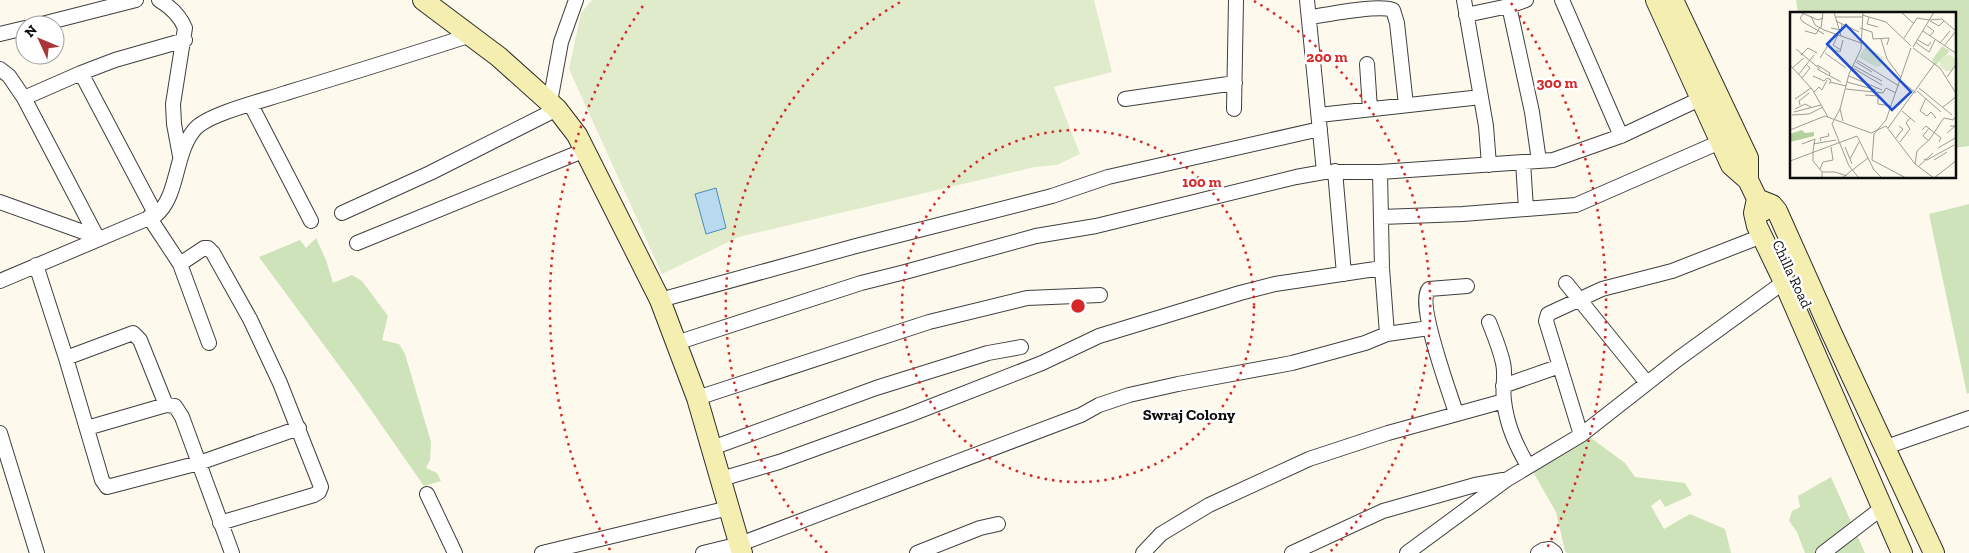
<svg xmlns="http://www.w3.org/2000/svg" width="1969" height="553" viewBox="0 0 1969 553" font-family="'Zilla Slab',serif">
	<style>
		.green { fill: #cfe3bb }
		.pitch { fill: #e0ebcc }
		.water { fill: #b8d9ee; stroke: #498cbb }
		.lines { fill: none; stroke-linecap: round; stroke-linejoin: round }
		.street-casing { stroke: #3f3f3f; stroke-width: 16 }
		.secondary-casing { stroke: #2e2e2e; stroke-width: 22 }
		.street { stroke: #fff; stroke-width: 14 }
		.secondary { stroke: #f4eeb0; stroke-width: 20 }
		.ring { fill: none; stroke: #d62828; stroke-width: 2.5; stroke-dasharray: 2.5 5 }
		.labels { text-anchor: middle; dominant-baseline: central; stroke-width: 5; stroke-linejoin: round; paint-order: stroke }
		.street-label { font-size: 15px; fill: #0c0c0c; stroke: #fff }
		.neighbourhood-label { font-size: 16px; font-weight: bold; fill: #0c0c0c; stroke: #fff }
		.inset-road { fill: none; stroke: #9d9b93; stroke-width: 1 }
		.view { fill: #1d4ed8; fill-opacity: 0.15; stroke: #1d4ed8; stroke-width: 2.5 }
		.inset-edge { fill: none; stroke: #0c0c0c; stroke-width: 2.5 }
		.centre { fill: #d62828; stroke: #fff; stroke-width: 2.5 }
		.ring-label { font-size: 15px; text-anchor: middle; font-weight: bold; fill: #d62828; stroke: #fff; stroke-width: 5; stroke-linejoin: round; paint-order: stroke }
	</style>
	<rect width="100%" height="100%" fill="#fdfaed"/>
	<path class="green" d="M1796,0h173v146l-14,2v-134h-157z
		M1969,204v189l-2,1 -38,-180z
		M316,238l10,22 7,23 19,-8 10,6 26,35 -6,24 17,4 6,10 26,88 -1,18 -4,8 11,5 4,8 -17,5 -67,-96 -98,-133 41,-17 6,8z
		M1587,435l38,28 10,14 50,6 7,12 -27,12 -5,-8 -9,7 13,23 26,-15 35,15 6,24h-164l-2,-2 -9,-39 -23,-40z
		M1831,477l34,76h-60l-8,-21 -8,-11 3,-10 8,-4 -2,-11z"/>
	<path class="pitch" d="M592,0h502l18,72 -58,15 26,67 -23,11 -22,2 -296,70 -77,37 -93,-205 12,-56z"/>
	<path class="water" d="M716,188l10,40 -20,6 -11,-40z"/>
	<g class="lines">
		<g class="street-casing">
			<path id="street" d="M159,0c12,7 21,16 26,28l-12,76 1,20 6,32
				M1307,0l17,172
				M1464,0l22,126 3,39
				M1562,0l59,136
				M1509,6l23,106 7,49
				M1466,15l43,-9 17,-6
				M1309,17c19,-2 68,-13 84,-7l4,13 9,82
				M38,25l98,-25
				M0,34l25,-6
				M1367,64l3,45
				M0,69l9,7 15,22 73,139
				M81,73l75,142
				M24,98l57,-25 34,-13 70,-20
				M1125,99l110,-16
				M550,102l11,-60 15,-42
				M251,105l60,116
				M1234,109l2,-109
				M1319,115l162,-18
				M1523,162l3,47
				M1335,171l9,103
				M1380,172l2,96 5,66
				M0,202l100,36
				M342,213l88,-40 127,-64
				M149,217l31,47 29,79
				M1381,217l82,-3 113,-9 144,-63
				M357,243l228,-93
				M180,264l24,-16h4l5,5 37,66 30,64 41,104 -2,5 -5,3 -94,28
				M36,265l30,93 36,122 5,7 92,-24 100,-35
				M0,281l156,-66c23,-19 18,-62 39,-86 13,-15 70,-29 91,-36 62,-19 124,-38 185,-58
				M1566,283l81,100
				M660,300l196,-54 196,-50 56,-19 212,-48
				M1489,322c5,13 11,27 14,41 3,12 -1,25 1,38 3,25 12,44 24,65
				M676,343l185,-60 44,-11 131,-36 60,-10 200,-49 28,-5h56l173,-12 68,-24 81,-38
				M66,358l67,-25 7,7 26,65
				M1503,386l57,-20
				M697,398l232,-76 98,-24 73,-3
				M1456,413c-6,-20 -40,-110 -27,-124l38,-3
				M87,428l79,-23 9,1 7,11 50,136
				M0,433l37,120
				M1581,435l97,-76 106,-77
				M1886,447l83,-29
				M712,448l164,-60 112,-35 33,-6
				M721,479l58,-17 130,-47 133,-52 57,-27 141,-43 35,-9 107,-16
				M427,494l28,59
				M542,553l187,-45
				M703,553l37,-9 341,-129 18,-10 30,-10 49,-11 114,-21 73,-20 22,-9 42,-6
				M917,553l63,-25 18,-4
				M1143,553l18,-19 48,-29 100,-46 79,-26 116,-32
				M1292,553l91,-42 92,-26 28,-5
				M1407,553l99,-73 75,-45 -35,-114 2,-7 54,-25 70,-18 90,-35
				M1538,553l5,-3 7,-1 5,4
				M1823,553l59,-45"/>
		</g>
		<g class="secondary-casing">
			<path id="secondary" d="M423,0l76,57 58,52 20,26 83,165 37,98 45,155
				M1656,0l75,165 17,15 15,31
				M1673,0l75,158v22
				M1902,553l-118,-271 -27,-56 -3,-13 3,-14 15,6 5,6 55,123 102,219"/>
		</g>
		<use href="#street" class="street"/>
		<use href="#secondary" class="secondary"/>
	</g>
	<g class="ring">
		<circle cx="1078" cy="306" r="176"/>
		<path d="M827 553A352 352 0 0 1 902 1M1254 1A352 352 0 0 1 1329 553"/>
		<path d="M610 550A528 528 0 0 1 645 3M1511 3A528 528 0 0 1 1546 550"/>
	</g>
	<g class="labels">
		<g class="street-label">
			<text transform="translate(1792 274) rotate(65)">Chilla Road</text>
		</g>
		<g class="neighbourhood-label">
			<text x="1189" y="414">Swraj Colony</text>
		</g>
	</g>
	<g transform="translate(1790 12)">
		<rect width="166" height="166" fill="#fdfaed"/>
		<path d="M152,34l8,5 -14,14 -4,-5z" fill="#cfe3bb"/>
		<path d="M12,118l3,3 9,-1v4l-24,6v-8z" fill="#b3d19d"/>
		<path d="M76,34l19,12 -5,8 -4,1 -17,-10zM150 51a8 8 0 1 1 16 0a8 8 0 1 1-16 0Z" fill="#e0ebcc"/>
		<path class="inset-road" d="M10,0l18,8 5,-2M44,0l7,24M111,0l12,11M13,2l-3,4 3,4 21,12M72,3l24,7 25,24M21,4l4,9 9,5 37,13M46,5h26M79,5l-2,7 11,3M140,8l12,-1 15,13M46,9l23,11M140,9l9,5 5,-5M137,14l7,5 -4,5M31,16l2,-16M41,16l10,2 1,-6M70,16l12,4 1,7 16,-1 -2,7M15,19l11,3 4,-7M133,19l34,23M48,23l-5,10 8,5M114,26l13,-20 12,2M91,27l6,20 14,19M128,28l10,6 3,-4M125,30l14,10 6,-12M150,31l10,-12M154,34l12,-15M123,35l21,-35M123,36l27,20 17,27M6,37l24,20M46,38l4,2 3,-12M35,41l21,15M11,43l7,-7 9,5M30,46l15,-24M67,48l42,26M66,50l16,10M56,52l36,21M0,53l22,24 16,28M27,53l13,8 -1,3M64,54l28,15M2,56l12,-10M27,57l24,13M9,62l15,-19M23,64l11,5 3,-3 4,2 -2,4M59,64l33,14M157,65l10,-14M12,66l8,-10 -3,-3M111,69l15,12M40,70l16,4M57,70l29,8M129,76l33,27M56,77l37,4 3,-5 10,5M127,79l24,21M24,80l5,-5 3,3 5,-10M75,83l13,1v8l13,2M136,86l-6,13 7,5 4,-4 5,6M5,87l16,-11M10,93l-1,-4 10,-8M153,95l14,-11M5,97l10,-5 6,3M50,97l-8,15 17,42 10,12M112,99l13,11M4,100l27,-7M2,103l17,-1 14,-7M53,109l-3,-12 9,-35 12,-25 2,-37M98,116l47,-65M139,116l-6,8 6,5M0,118l35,-14 46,17 15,-7 29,38 19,14 23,-18M132,118l4,-4 15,12 -2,4M157,121l8,-7h-5M106,126l7,-9 -4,-3M31,129l-1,-3 9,-2 -1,-3M110,130l10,-13 -4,-6 4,-5M12,132l13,-5 -2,12M23,132l23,-4M55,135l7,17M148,136l19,-11M23,139v10l9,11v6M60,147l9,-17M134,147l3,1 27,-15M144,148l13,-8M0,149l67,-25 17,34 8,8M125,152l2,-13 13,-12 11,-17 3,-4 9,2 4,-5M128,155l15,-14M30,157l3,-7 10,-2 -2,-13M32,160h13l12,4M52,166l26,-20M116,166l-34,-18 2,-26 12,-14 25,-72"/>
		<path class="view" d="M56,13l65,67 -19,18 -65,-66z"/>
		<rect width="166" height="166" class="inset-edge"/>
	</g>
	<circle cx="1078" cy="306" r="8" class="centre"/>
	<g class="ring-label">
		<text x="1327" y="62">200 m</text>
		<text x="1557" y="88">300 m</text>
		<text x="1202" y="187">100 m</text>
	</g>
	<g transform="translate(40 40) rotate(314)"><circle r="24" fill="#ffffff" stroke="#9e9e9e"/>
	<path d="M0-4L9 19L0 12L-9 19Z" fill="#aa363a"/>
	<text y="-8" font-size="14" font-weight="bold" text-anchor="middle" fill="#0c0c0c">N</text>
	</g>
</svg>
